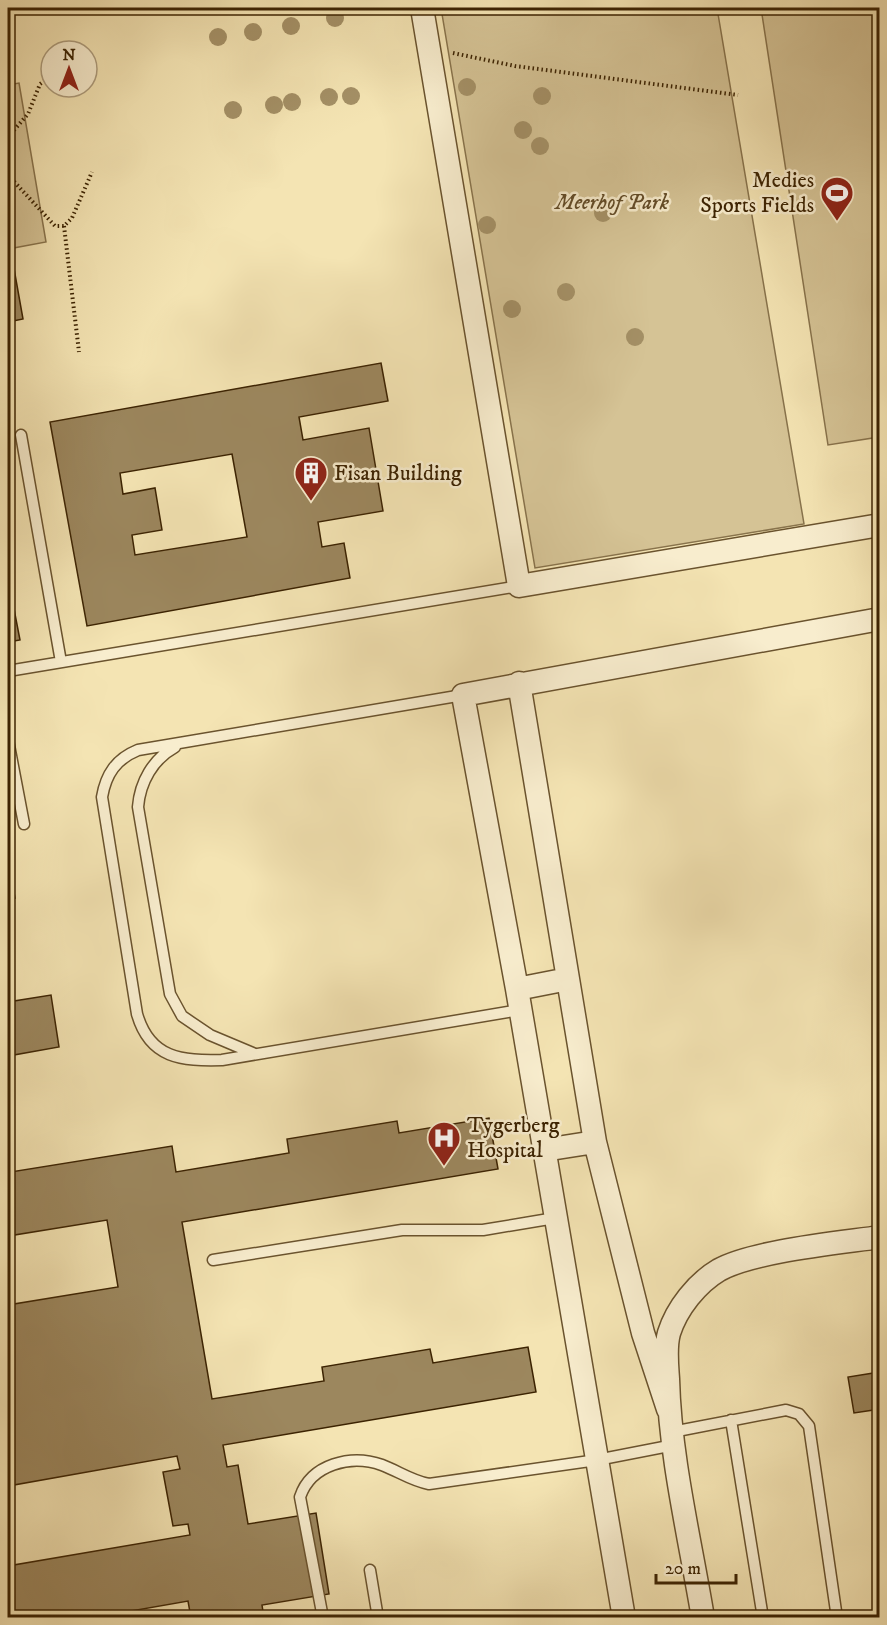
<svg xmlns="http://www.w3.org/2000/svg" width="887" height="1625" viewBox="0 0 887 1625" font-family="'IM FELL DW Pica',serif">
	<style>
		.green { fill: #d5c395; stroke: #88734c; stroke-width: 1.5 }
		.building { fill: #9c875e; stroke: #3c2302; stroke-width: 1.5; fill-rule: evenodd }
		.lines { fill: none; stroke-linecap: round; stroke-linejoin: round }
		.lane-casing { stroke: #6a532e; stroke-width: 13 }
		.street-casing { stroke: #6a532e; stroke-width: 25 }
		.path { stroke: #3c2302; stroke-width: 4; stroke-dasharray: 1.5 3; stroke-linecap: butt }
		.lane { stroke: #f8edce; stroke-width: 10 }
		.street { stroke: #f8edce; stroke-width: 22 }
		.tree { fill: #a49066 }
		.labels { text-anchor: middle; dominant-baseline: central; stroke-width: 5; stroke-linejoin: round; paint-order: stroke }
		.poi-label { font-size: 22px; fill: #3c2302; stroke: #f8edce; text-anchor: start }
		.park-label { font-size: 22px; font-style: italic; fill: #624b27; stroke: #f8edce }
	</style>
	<rect width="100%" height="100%" fill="#f4e4b3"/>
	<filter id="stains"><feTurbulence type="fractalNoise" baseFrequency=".00333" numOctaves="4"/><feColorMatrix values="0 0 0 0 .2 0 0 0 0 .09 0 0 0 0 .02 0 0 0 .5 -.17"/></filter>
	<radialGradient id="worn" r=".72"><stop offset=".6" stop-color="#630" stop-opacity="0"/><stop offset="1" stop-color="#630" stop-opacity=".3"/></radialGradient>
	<path class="green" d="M441,8h276l87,516 -269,44z
		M761,8h118v429l-51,8z
		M19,83l27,159 -38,7v-164z"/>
	<path class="building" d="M13,263l10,56 -15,3v-58z
		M381,363l7,38 -89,16 4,23 66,-12 14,83 -65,11 4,25 22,-4 6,35 -263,48 -37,-204zM232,454l15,83 -112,18 -3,-20 30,-5 -7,-42 -32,6 -3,-21z
		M8,578l12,62 -12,2z
		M8,858l7,40 -7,1z
		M51,995l8,52 -51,9v-54z
		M489,1118l9,51 -316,53 30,177 112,-18 -2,-14 108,-18 3,14 95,-16 8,45 -313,53 4,22 11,-2 10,59 68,-11 13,81 -67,11 2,13h-73l-3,-17 -97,17h-83v-52l182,-31 -2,-11 -15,2 -10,-54 17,-3 -3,-13 -169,30v-181l110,-18 -11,-67 -99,16v-76l3,12 161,-26 4,26 113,-19 -2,-14 110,-18 2,12z
		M880,1372v37l-26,4 -6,-36z
		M880,1538v32l-6,-31z"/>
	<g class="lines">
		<g class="lane-casing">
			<path id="lane" d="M21,435l40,227
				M8,671l511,-85
				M463,695l-325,55c-22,9 -32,24 -36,47l35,217c13,45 45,47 85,46l298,-50
				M8,740l16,84
				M175,747c-22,12 -35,35 -37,60l32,187 12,22 28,19 45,19
				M213,1260l189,-30h81l72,-12
				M731,1420l32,198
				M672,1432l114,-22 13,4 10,12 28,192
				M370,1570l8,48
				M323,1618l-23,-121c11,-33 51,-43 82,-32 16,6 30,16 47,19l168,-24 77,-15"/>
		</g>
		<g class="street-casing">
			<path id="street" d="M422,8l97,578 361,-61
				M519,683l76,459 48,191 25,76
				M517,989l51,-10
				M544,1150l51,-8
				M624,1618l-107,-629 -54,-294 417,-76
				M703,1618c-13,-79 -33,-160 -35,-239 -1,-15 -3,-32 1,-46 8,-25 28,-50 50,-63 34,-19 120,-27 161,-33"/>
		</g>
		<path class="path" d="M453,53l62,13 223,29
			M8,137l20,-23 12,-30 11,-8
			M8,175l47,51h9l8,-8 20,-46
			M64,226l15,126"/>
		<use href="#lane" class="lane"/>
		<use href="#street" class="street"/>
	</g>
	<g class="tree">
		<circle cx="335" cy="18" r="9"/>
		<circle cx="291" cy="26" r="9"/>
		<circle cx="253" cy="32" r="9"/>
		<circle cx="218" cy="37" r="9"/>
		<circle cx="467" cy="87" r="9"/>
		<circle cx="351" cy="96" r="9"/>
		<circle cx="542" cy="96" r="9"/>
		<circle cx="329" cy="97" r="9"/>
		<circle cx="292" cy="102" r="9"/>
		<circle cx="274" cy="105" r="9"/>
		<circle cx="233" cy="110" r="9"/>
		<circle cx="523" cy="130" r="9"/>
		<circle cx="540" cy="146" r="9"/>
		<circle cx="603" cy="213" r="9"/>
		<circle cx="487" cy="225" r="9"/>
		<circle cx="566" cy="292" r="9"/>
		<circle cx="512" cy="309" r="9"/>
		<circle cx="635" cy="337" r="9"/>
	</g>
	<defs>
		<g id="stadium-pin" transform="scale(1.725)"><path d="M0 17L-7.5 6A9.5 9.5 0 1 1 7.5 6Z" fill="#8f2418" stroke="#f8edce"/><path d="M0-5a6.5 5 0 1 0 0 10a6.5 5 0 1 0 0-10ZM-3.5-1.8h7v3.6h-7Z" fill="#fff"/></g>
		<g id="building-pin" transform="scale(1.725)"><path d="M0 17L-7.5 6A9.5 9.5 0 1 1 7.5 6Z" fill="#8f2418" stroke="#f8edce"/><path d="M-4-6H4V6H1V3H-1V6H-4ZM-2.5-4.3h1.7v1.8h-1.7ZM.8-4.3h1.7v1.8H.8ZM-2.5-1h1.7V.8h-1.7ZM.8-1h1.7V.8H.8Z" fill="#fff"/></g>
		<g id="hospital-pin" transform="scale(1.725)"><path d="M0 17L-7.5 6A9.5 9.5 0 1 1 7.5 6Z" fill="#8f2418" stroke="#f8edce"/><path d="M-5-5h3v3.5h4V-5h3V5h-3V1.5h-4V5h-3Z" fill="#fff"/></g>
	</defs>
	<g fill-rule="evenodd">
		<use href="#stadium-pin" x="837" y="193"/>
		<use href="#building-pin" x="311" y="473"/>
		<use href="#hospital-pin" x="444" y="1138"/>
	</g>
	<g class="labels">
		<g class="poi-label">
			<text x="814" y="180" text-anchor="end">Medies<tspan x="814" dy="25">Sports Fields</tspan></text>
			<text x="334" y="473">Fisan Building</text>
			<text x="467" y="1125">Tygerberg<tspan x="467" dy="25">Hospital</tspan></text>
		</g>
		<g class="park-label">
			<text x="612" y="202">Meerhof Park</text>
		</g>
	</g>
	<rect width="887" height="1625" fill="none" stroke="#f4e4b3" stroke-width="30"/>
	<rect x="9" y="9" width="869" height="1607" fill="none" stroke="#3c2302" stroke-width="3"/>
	<rect x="15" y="15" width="857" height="1595" fill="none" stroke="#3c2302" stroke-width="1.5"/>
	<g transform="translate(69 69)"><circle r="28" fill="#f8edce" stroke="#ad9c7c" stroke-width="1.5"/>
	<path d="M0-4.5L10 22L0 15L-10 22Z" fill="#8f2418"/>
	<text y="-9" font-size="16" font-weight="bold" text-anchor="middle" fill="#3c2302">N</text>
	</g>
	<path d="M656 1574v9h80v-9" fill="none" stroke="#3c2302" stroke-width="3"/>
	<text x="665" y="1574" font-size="18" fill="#3c2302" stroke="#f8edce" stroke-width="4.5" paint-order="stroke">20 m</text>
	<rect width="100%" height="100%" filter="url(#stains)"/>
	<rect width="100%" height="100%" fill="url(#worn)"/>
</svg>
